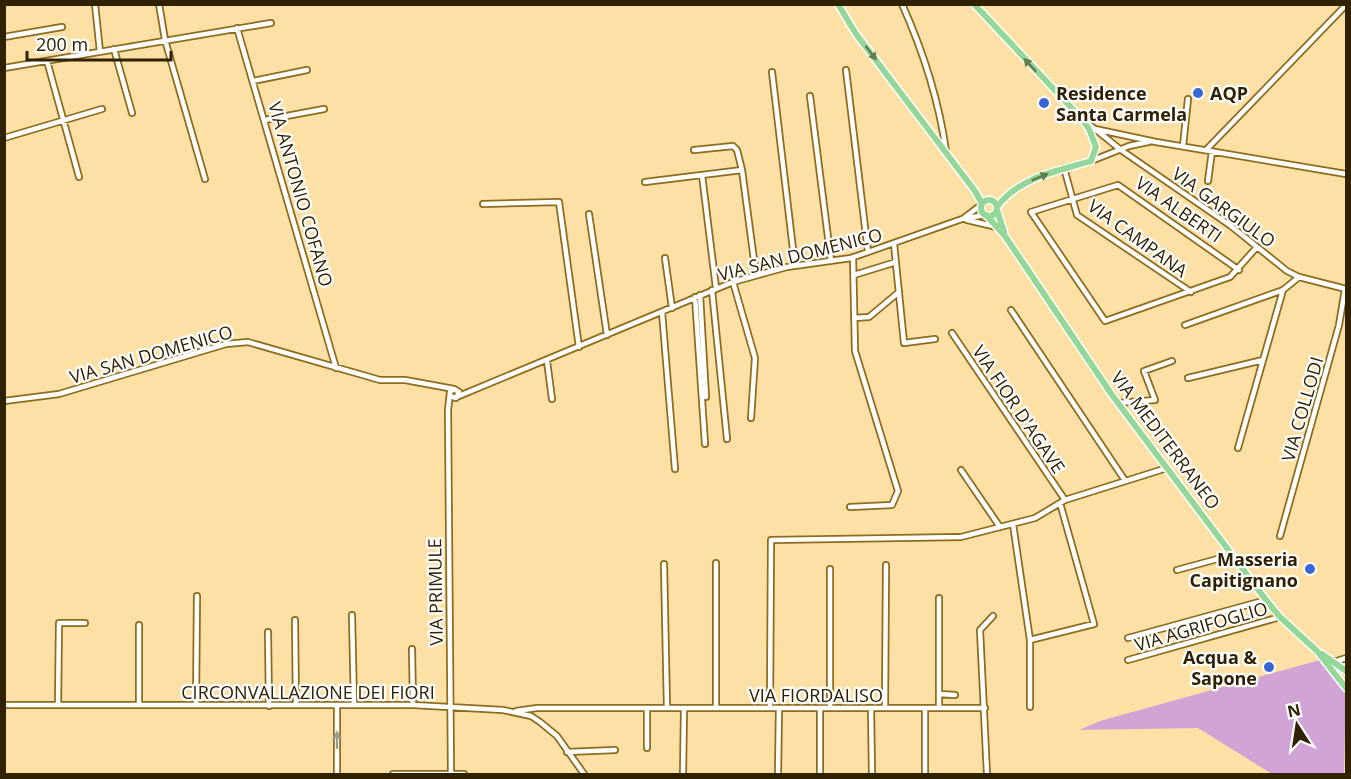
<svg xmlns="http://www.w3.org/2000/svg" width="1351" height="779" viewBox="0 0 1351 779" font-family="'Open Sans',sans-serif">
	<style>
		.green { fill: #d2a3d5 }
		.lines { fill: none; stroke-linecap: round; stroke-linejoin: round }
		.minor-casing { stroke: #8d6c1e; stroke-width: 8 }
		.major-casing { stroke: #fff; stroke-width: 9 }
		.minor { stroke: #fff; stroke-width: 4.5 }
		.major { stroke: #94d798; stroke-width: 6 }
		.oneway { fill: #627c4d }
		.oneway2 { fill: #a19b8d }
		.poi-dot { fill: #3966d6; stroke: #fff; stroke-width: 2 }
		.labels { text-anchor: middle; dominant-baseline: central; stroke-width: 4.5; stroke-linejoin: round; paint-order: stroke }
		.poi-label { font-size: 18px; font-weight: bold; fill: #2f2102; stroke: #fff; text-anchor: start }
		.street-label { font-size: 18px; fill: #2f2102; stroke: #fff }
	</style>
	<rect width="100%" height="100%" fill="#fde0a5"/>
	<path class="green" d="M1320,660l26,30 -2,84h-72l-74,-46 -119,2 21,-9z"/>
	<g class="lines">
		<g class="minor-casing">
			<path id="minor" d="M95,4l5,48
				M159,4l6,36 40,139
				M902,4c21,47 37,97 44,147
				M237,28l99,340
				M4,37l58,-10
				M114,49l18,64
				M47,61l32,116
				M4,68l267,-45
				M846,70l22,182
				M772,72l23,194
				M253,81l54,-11
				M810,96l21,165
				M265,120l59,-11
				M1087,123l8,6 61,13 190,32
				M1095,129l26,21 110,76 56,45 12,6 47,12
				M4,138l98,-29
				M1183,146l5,-47
				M694,150l39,-4 4,4 5,20
				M1206,150l140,-145
				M1091,161l38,-15 19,-4
				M1064,168l13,47 114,77
				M702,175l14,113
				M1208,181l4,-30
				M645,182l97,-12 14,105
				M483,204l76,-2 20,145
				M589,214l18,121
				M964,218l17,-13
				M967,220l30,7
				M894,244l10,99 31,-4
				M665,258l7,50
				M1239,270l-121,-85 -87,27 74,109 125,-44 27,-30
				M854,275l42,-13
				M733,282l22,76 -4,60
				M712,290l15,149
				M700,295l6,102
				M695,297l10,147
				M1011,310l113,169
				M662,312l13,157
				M854,318l15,-1 30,-25
				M1185,325l98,-35
				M952,333l113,167
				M547,361l5,38
				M1188,378l75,-18
				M450,396l6,2 3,-6 -5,-3 -4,3 -2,18 3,364
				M459,396l274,-114 54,-15 64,-9 111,-39 23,-4
				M4,401l55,-7 167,-50 22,-2 132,38h25l49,9
				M1118,403l37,-3 -11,-29 28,-10
				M1238,448l45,-158 16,-13
				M961,470l39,57
				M850,507l42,-2 6,-14 -43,-140 -2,-94
				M1013,524l17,116v67
				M1280,536l59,-211 6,-36
				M716,563v145
				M664,564l3,144
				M830,569v139
				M1177,570l55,-15
				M352,615l2,90
				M295,620l1,85
				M268,632l1,74
				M1128,638l138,-38
				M1030,640l64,-16 -34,-121
				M412,649l1,56
				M1128,660l152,-43
				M1334,662l12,-4
				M939,694l16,1
				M4,705h409l90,5 28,6 9,6 17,14 27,38
				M58,705l1,-82h26
				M139,705v-80
				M196,705l1,-109
				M337,705v69
				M647,708v40
				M770,708l1,-168 190,-3 74,-19 30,-18 102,-32
				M820,708v66
				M871,708l1,66
				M885,708l1,-143
				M939,708v-110
				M516,711l21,-3h448
				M567,752l48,-2
				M393,774h71
				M683,774l1,-65
				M778,774l1,-66
				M925,774v-66
				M987,774l-7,-144 13,-14"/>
		</g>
		<g class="major-casing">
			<path id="major" d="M838,4l18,30 119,157 7,13
				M974,4l106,113 9,12 7,18 -5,14c-33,10 -72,16 -94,46
				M981 208a8 8 0 1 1 16 0a8 8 0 1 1-16 0Z
				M997,210l7,22
				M987,216l18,20 107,159 154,205 14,17 37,34 29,37
				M1322,654l24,17"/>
		</g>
		<use href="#minor" class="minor"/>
		<use href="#major" class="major"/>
	</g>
	<defs><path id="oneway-solid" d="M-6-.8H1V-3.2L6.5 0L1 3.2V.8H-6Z" transform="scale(1.5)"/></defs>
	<g class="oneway">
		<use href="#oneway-solid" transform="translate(871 53) rotate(53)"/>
		<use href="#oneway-solid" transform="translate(1030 65) rotate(-133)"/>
		<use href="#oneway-solid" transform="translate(1040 177) rotate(-22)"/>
	</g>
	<use class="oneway2" href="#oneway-solid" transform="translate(337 740) rotate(-90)"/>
	<g class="poi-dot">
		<circle cx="1198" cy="93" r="6"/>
		<circle cx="1044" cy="103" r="6"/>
		<circle cx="1310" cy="569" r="6"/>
		<circle cx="1269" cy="667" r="6"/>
	</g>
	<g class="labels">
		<g class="poi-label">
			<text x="1056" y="93">Residence<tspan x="1056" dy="21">Santa Carmela</tspan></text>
			<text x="1210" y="93">AQP</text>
			<text x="1298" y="559" text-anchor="end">Masseria<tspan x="1298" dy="21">Capitignano</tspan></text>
			<text x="1257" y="657" text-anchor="end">Acqua &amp;<tspan x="1257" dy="21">Sapone</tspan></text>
		</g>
		<g class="street-label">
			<text transform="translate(301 194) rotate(74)">VIA ANTONIO COFANO</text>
			<text transform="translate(1224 207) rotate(36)">VIA GARGIULO</text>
			<text transform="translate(1179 209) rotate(35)">VIA ALBERTI</text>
			<text transform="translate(1138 238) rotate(36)">VIA CAMPANA</text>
			<text transform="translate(800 254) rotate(-14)">VIA SAN DOMENICO</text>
			<text transform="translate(151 354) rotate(-16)">VIA SAN DOMENICO</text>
			<text transform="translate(1019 409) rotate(56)">VIA FIOR D'AGAVE</text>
			<text transform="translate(1302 409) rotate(-74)">VIA COLLODI</text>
			<text transform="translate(1166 440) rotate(53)">VIA MEDITERRANEO</text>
			<text transform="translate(435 592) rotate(-91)">VIA PRIMULE</text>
			<text transform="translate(1201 626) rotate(-16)">VIA AGRIFOGLIO</text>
			<text x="308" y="692">CIRCONVALLAZIONE DEI FIORI</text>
			<text x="816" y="695">VIA FIORDALISO</text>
		</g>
	</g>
	<rect width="1351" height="779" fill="none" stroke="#2f2102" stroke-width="12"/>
	<g transform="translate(1297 725) rotate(348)" stroke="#ffffff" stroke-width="4.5" paint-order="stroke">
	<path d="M0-4.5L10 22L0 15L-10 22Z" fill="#2f2102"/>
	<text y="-9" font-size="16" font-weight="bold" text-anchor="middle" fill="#2f2102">N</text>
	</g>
	<path d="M27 51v9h144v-9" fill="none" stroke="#2f2102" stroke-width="3"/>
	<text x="36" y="51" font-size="18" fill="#2f2102" stroke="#ffffff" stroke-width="4.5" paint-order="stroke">200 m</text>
</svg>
